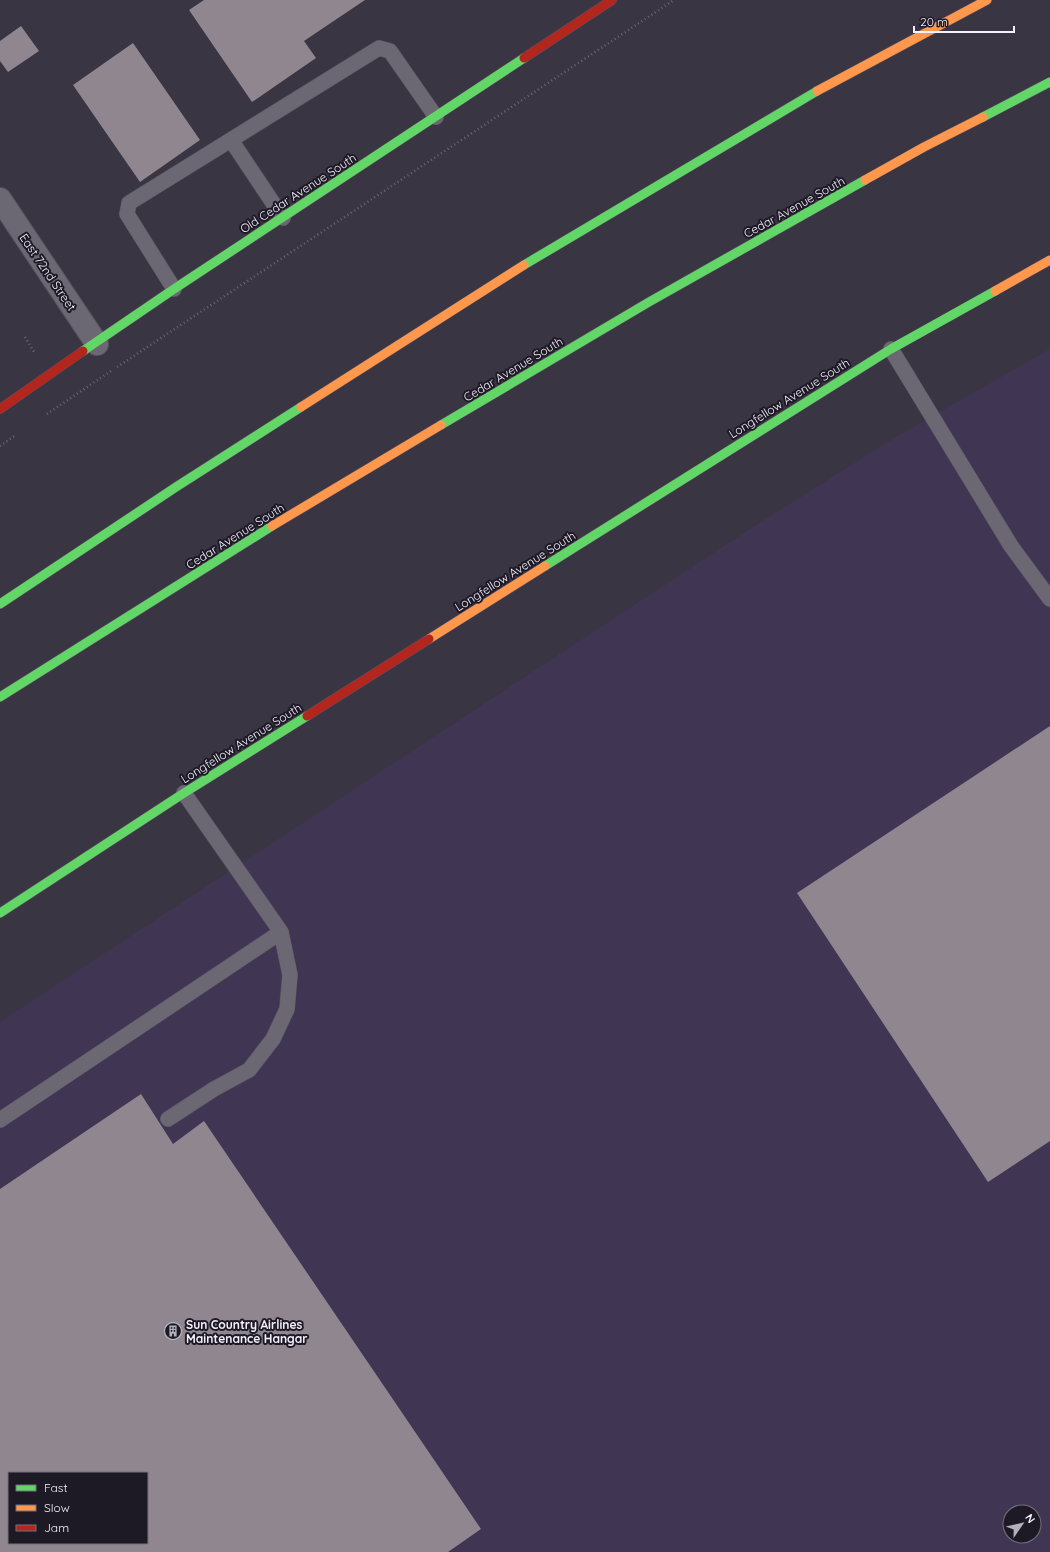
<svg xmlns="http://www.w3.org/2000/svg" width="1050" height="1552" viewBox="0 0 1050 1552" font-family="Quicksand,sans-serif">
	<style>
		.built { fill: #403653; fill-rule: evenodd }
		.building { fill: #8f8690; fill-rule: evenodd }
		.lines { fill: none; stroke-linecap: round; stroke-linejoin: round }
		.lane-casing { stroke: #595460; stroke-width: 16 }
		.street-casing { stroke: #595460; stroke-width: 24 }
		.fast-casing { stroke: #595460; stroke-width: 10 }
		.slow-casing { stroke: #595460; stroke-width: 10 }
		.jam-casing { stroke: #595460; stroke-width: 10 }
		.path { stroke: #6b6772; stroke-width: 2.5; stroke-dasharray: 1 3; stroke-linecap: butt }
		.lane { stroke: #6b6773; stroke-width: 15 }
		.street { stroke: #6b6773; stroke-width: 22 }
		.fast { stroke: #63d668; stroke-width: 9 }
		.slow { stroke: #ff974d; stroke-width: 9 }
		.jam { stroke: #b3261e; stroke-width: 9 }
		.labels { text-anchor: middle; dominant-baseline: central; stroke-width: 4; stroke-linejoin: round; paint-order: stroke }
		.street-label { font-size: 12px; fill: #f5f0fe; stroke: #1e1a25 }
		.poi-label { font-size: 12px; font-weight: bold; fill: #f5f0fe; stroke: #1e1a25; text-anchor: start }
	</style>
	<rect width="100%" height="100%" fill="#3a3543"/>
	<path class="built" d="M1050,349v1203h-1050v-530l747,-491 139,-88zM9,1473h138v70h-138zM1010,1512h24v24h-24z"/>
	<path class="building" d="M204,0h161l-61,41 12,17 -64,44 -63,-92z
		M21,26l18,25 -31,21 -8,-11v-20z
		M133,43l67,97 -60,42 -67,-97z
		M1050,726v415l-62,41 -191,-289z
		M141,1094l32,50 31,-23 277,408 -33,23h-448v-363zM9,1473h138v70h-138z"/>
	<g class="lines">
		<g class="lane-casing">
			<path id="lane" d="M231,140l52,78
				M174,289l-47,-75 2,-11 250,-155 11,3 46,66
				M891,349l120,197 39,53
				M168,1119l46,-30 35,-19 24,-31 14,-30 3,-34 -9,-43 -97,-139
				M0,1120l281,-188"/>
		</g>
		<g class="street-casing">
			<path id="street" d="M0,199l97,145"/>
		</g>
		<g class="fast-casing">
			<path id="fast" d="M983,117l67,-35
				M524,265l293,-174
				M83,351l91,-62 350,-231
				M441,425l208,-123 216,-122
				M545,566l346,-217 104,-58
				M0,604l176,-117 125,-80
				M0,697l272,-171
				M0,913l184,-120 123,-77"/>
		</g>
		<g class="slow-casing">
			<path id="slow" d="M817,91l170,-91
				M865,180l59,-33 59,-30
				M995,291l55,-31
				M301,407l223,-142
				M272,526l169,-101
				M429,639l116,-73"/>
		</g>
		<g class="jam-casing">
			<path id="jam" d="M524,58l88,-58
				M0,409l83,-58
				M307,716l122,-77"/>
		</g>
		<path class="path" d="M25,337l9,15
			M117,367l557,-367
			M47,414l64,-43
			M0,446l16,-11"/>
		<use href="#lane" class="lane"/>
		<use href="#street" class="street"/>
		<use href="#fast" class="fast"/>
		<use href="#slow" class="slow"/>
		<use href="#jam" class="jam"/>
	</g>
	<defs>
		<g id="building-ring" transform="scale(0.9)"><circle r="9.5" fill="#1e1a25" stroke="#b4afbd" stroke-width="1.5"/><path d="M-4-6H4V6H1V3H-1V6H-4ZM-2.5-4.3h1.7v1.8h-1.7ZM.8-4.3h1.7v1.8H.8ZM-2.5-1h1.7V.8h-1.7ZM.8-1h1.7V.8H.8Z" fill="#b4afbd"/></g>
	</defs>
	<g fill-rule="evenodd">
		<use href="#building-ring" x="173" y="1331"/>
	</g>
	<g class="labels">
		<g class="street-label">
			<text transform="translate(298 193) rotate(-33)">Old Cedar Avenue South</text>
			<text transform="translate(794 207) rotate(-29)">Cedar Avenue South</text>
			<text transform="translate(48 272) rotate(56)">East 72nd Street</text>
			<text transform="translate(513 369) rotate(-31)">Cedar Avenue South</text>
			<text transform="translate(789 398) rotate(-32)">Longfellow Avenue South</text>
			<text transform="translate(235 536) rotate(-32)">Cedar Avenue South</text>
			<text transform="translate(515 571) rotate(-32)">Longfellow Avenue South</text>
			<text transform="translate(241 743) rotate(-32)">Longfellow Avenue South</text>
		</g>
		<g class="poi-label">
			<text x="186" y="1324">Sun Country Airlines<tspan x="186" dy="14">Maintenance Hangar</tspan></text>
		</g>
	</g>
	<rect x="8" y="1472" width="140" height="72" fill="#1e1a25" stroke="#74707c"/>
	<rect x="16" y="1485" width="20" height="6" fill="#63d668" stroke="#74707c"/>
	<text x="44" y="1492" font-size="12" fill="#f5f0fe">Fast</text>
	<rect x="16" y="1505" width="20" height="6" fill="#ff974d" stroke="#74707c"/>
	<text x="44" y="1512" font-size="12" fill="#f5f0fe">Slow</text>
	<rect x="16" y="1525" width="20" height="6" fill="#b3261e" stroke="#74707c"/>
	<text x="44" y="1532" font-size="12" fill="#f5f0fe">Jam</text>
	<g transform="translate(1022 1524) rotate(56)"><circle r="19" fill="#1e1a25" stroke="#74707c"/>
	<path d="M0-3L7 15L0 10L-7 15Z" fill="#b4afbd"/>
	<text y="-6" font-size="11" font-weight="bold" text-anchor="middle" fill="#f5f0fe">N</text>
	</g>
	<path d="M914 26v6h100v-6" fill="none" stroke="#f5f0fe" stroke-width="2"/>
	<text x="920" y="26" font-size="12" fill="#f5f0fe" stroke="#1e1a25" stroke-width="3" paint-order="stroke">20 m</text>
</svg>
